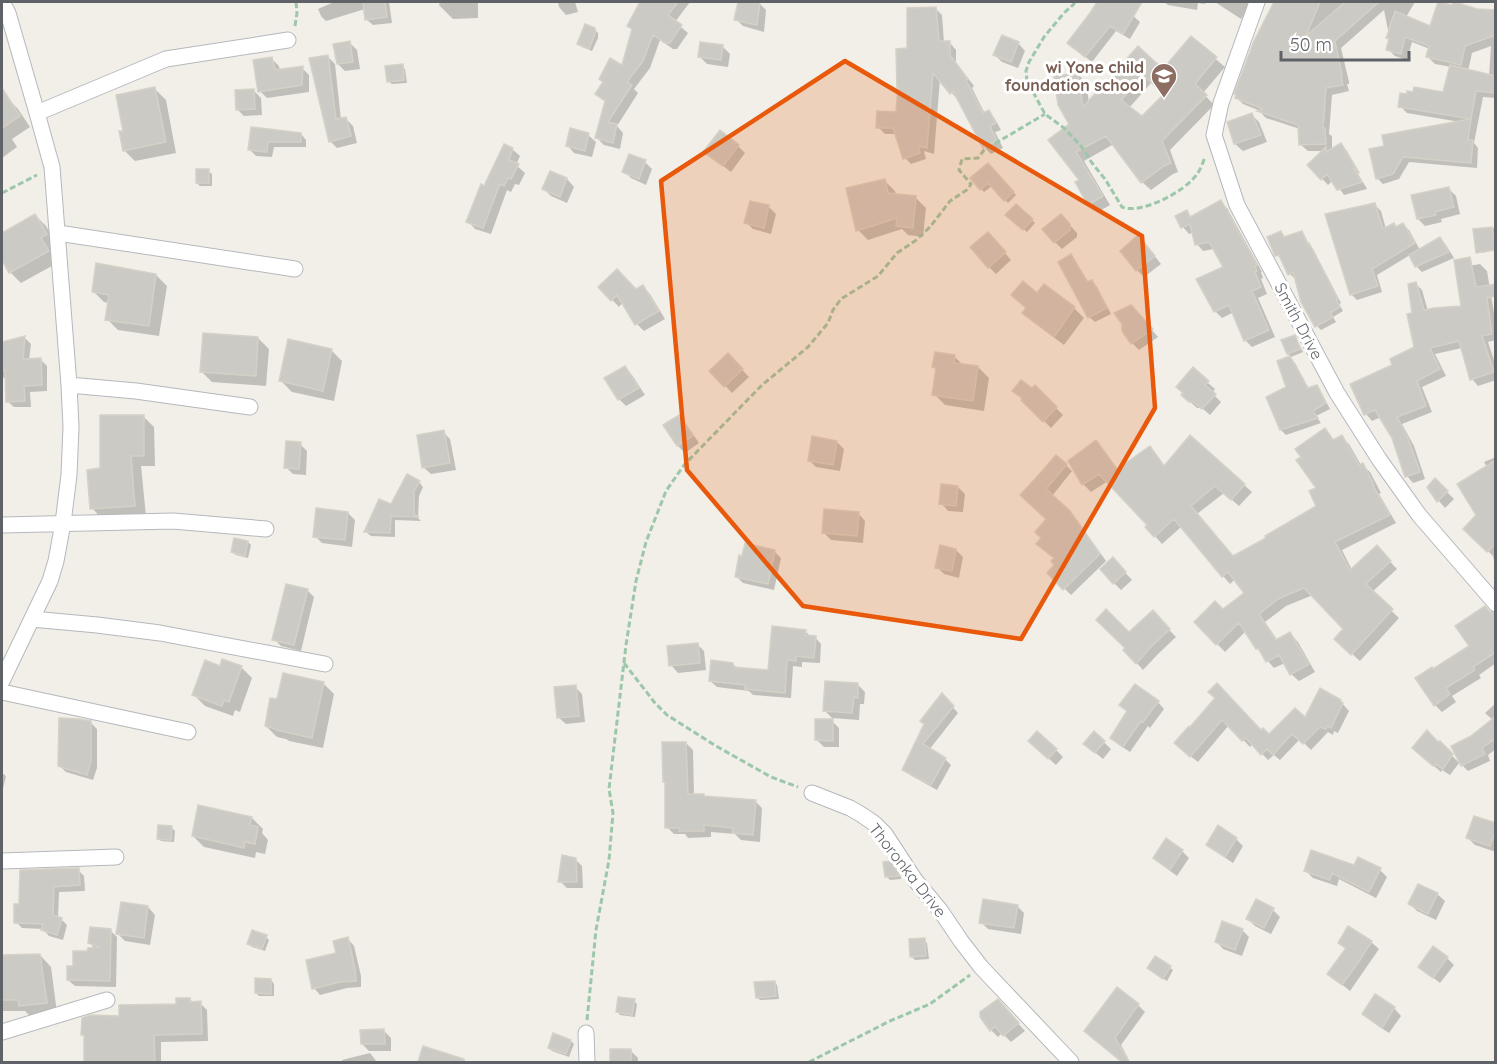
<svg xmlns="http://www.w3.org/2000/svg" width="1497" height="1064" viewBox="0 0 1497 1064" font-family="Quicksand,sans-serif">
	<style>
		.shadow { fill: #0003; fill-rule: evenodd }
		.building { fill: #cccac5; stroke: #d6d1c6; stroke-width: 1.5; fill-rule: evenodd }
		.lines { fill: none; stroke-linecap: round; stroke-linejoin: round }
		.minor-casing { stroke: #b5b8bc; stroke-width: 17 }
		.path { stroke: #9cc7a9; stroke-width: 3; stroke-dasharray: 6 3; stroke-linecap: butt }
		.minor { stroke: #fff; stroke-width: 15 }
		.marked { fill: #e8590c; fill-opacity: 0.2; stroke: #e8590c; stroke-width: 4.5; stroke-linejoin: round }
		.labels { text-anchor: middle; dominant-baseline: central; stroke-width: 6; stroke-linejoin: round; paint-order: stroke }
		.education-label { font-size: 16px; font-weight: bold; fill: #785e54; stroke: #fff; text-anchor: end }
		.street-label { font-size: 16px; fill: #5f6368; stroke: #fff }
	</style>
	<rect width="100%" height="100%" fill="#f1efe8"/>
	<path class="shadow" d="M334,2h55l3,21 -19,2 -6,-5 -2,-11 -39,12 -5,-5 -3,-7z
		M440,2h38v16l-25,1 -14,-14z
		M558,2h17l3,10 -12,3 -7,-8z
		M642,2h48l-15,20 13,11 -11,16h-4l-13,-9 -10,28 -16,21 4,4 -21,33 6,7 -3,16 -16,-4 -7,-7 9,-36 -9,-9 8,-10 18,-16 11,-37 -5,-4z
		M740,2h14l5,1 7,7 -2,22 -21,-6 -7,-7z
		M1099,2h37l-6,11 10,9 -10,17 -14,-8 -24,31 -17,-13z
		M1164,2h42l-1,2 -7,-1 -1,7 -29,-5z
		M1215,2h39l-13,17z
		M1276,2h139l-9,15 25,11 45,-18 20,1v87l-13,-1 -9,46 4,5 -1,20 -68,-6 -10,17 -16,5 -6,-6 -6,-28 89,-28 -53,-9 -7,-7 45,-12 6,-27 -16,-3 -7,-7 2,-8 -18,-7 -5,18 -12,-4 -7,-7 2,-17 -2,-2 -4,-20 -43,38 8,34v2h-2l2,7 -17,4 -3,39 3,2v14l9,-5 6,6 13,23 -3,-2 10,17 -23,6 -11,-15 -5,5 -19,-20 15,-14h-16l-7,-6 -1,-16 -34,-11 -8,-8 -15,-6 -7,-7 19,-56zM1491,46l-2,30 -21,-5 4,-18z
		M935,8l7,7 2,28h6l6,7v13l18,23 -2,2 13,26 4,-2 6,7 6,11 -6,2 8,16 -12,6 -7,-7 -27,-48 -17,-20 -6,75 -10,-3 2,8 -15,5 -6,-6 -8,-24h-12l-7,-7 19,-14 12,-63z
		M595,30l3,3v5l-6,13 -10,-4 -3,-3z
		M1191,38l34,29 -22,26 11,12 -44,45 8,22 -5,2 -22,16 -9,-8 -28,-38 -30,17 26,44 -12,7 -9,-8 -8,-23 -31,-41 21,-15 7,-51 8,9 3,20 49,-55 25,23zM1152,82l13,12 -23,24 -13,-10z
		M350,43l7,7 3,19 -15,2 -7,-7z
		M1018,43l7,8 -7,17 -16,-6 -7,-7z
		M723,47l7,7 -2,13 -21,-3 -7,-7z
		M328,57l7,7 6,56 5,-1 7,7 4,17 -20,5 -7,-7z
		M272,59l7,7 1,5 22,-3 7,7v17l-42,6 -7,-7z
		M402,66l3,3 2,14 -15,1 -4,-3z
		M155,89l11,11 10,53 -41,8 -11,-11v-18z
		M254,91l7,7 1,17 -18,1 -7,-7z
		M2,95l3,5 2,-2 11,11 12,18 -18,12 5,8 -15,11z
		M1252,115l7,7 8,20 -24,9 -8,-7 -6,-21z
		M252,128l49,6 5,6v7h-32l-2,10 -16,-1 -6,-6z
		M588,135l8,7 -4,15 -18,-4 -7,-8z
		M738,146l7,7 -14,19 -26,-20z
		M512,149l8,7 -4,9 9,8 -6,12 -4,-1 -4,8 -4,-2 -16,44 -16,-5 -7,-8z
		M645,162l7,7 -6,16 -15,-7 -7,-7z
		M988,165l28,30 -8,8 -16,-17 -8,6 -3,-3z
		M208,171l4,3v12h-12l-3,-3z
		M551,173l16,6 7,8 -7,16 -16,-7 -7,-7z
		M885,181l10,10 1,5 20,2 10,10 -3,29 -15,-2 -6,-6 -34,11 -10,-10z
		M1449,189l7,7 4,18 -19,5 1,3 -17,4 -7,-7z
		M1221,202l6,6 35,64h-1l2,6 -2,1 6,15 -9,4 17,39 -23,10 -7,-7 -11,-28 -12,6 -7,-7 10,-43 -11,-19 -11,2 -6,-7 -3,-12 -5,2 -6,-7 4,-15 5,6z
		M1375,205l6,6 5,18 11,-1 6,-3 6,5 11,20 20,-11 6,6 8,13 -32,14 -6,-6 -6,-11 -33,20 5,17 -25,8 -6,-6z
		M1016,206l19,17 -8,9 -20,-17z
		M769,207l7,7 -5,20 -18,-5 -7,-7z
		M35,215l11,11 11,19 2,17 -38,21 -11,-11 -8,-15v-22z
		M1068,223l9,10v4l-15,12 -7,-7z
		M1496,228v20l-13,5 -7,-7 -2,-16z
		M1301,232l4,4 4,9 4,4 28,54 -2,1 4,7 -10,6 3,5 -15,8 -4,-4 -14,-24 -7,-25 -2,1 -4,-4 -8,-15h-1l-4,-4 4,-22 4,4z
		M995,241l16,19 -15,14 -7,-7z
		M1145,244l16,20 -17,13 -7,-7z
		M1071,256l5,6 13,21 3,-1 5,5 14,27 -16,8 -6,-5z
		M1480,264l7,7 9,54v15l-8,2 8,24v14l-18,6 -6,-7 -10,-31 -27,6 11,22 -24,11 10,25 -30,12 12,22 11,33 -12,4 -6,-7 -13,-39 -13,-20 -9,4 -6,-7 28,-48 22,-18 -3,-34 3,-30 6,6 6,21 35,-3 -6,-40z
		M156,275l11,11 -8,50 -41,-6 -11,-11 2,-16 -5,-1 -11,-11z
		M1044,286l30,22 10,10 -20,27 -31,-23 -9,-9z
		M600,287l36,4 7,-4 7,7 15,25 -21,12 -7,-7 -14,-22 -4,5z
		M1138,314l20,23 -19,13 -7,-7z
		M1294,337l3,3 6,12 -12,5 -3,-3z
		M25,338l6,6 -2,16h12l6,6v25l-17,1 1,15h-17l-7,-6v-24l-5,1v-35z
		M258,338l11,11 -3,37 -54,-4 -11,-11z
		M331,350l11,11 -8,40 -42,-9 -11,-11z
		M728,355l21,22 -17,16 -21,-22z
		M954,356l9,9 15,2 11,11 -5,33 -39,-6 -11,-11 3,-24 -3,-3z
		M1290,358l5,5 14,26 7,-2 5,5 9,17 -14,7 5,7 -35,12 -5,-5 7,-43z
		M625,368l7,7 13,20 -19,11 -7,-7 -12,-20z
		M1193,370l22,19 -3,4 9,9 -11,13 -8,-7h-5l-14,-13z
		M1035,387l28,28 -12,13 -28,-28z
		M143,416l11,11 1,39h-14l5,50 -43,4 -11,-12 10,-38z
		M679,417l7,7 13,19 -14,10 -7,-7 -13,-21z
		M1324,430l10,10 7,-3 8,7 12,21h1l8,7 11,21 -2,1 17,29 -54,27 10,20 25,-22 20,21 -25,23 27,26 -39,43 -17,-15 2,-18 -32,-33 -27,11 -21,16 13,19 12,-7 8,8 17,30 -16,9 -8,-7 -6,-11 -11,5 -17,-20 -11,-17 -21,21 -29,-30 27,-11 23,-18 -11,-14 -5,5 -7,-8 -42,-49 -19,17 -15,-17 2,-2 -41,-44 -17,11 -8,-8 13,-42 22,28 32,-22 7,7 8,12 25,-30 62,55 -13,14 -15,-13 -27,21 36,43 35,-19 50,-32v-17z
		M443,432l7,7 6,31 -25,4 -8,-7z
		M837,442l7,7 -4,22 -24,-4 -7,-7z
		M300,444l7,7 -1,24 -13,-1 -7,-7z
		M1496,457v112l-3,-13 -28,-27 13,-14 9,-48 -3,-5z
		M1066,465l6,6 -20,25 25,24 29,41 -35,34 -22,-22 7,-8 -1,-6 -12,-21 5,-19 -26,-24z
		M1435,480l19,19 -9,9 -6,-7 -10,-14z
		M419,482l4,5 -4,9 -1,22 3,3 -26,-1v17l-24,-1 -5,-4 25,-26z
		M958,487l7,7 -2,18 -15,-1 -7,-8z
		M348,513l7,7 -3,27 -30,-4 -7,-7z
		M858,513l7,8 -2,22 -32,-3 -7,-7z
		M248,542l3,3 -3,13 -12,-3 -4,-3z
		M956,550l7,7 -4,21 -15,-4 -7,-7z
		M774,551l7,7 -7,32 -31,-7 -7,-7z
		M1119,566l13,14 -11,10 -7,-7z
		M307,590l7,7 -13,54 -20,-5 -7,-7z
		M1153,613l23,24 -18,17 -15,16 -18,-20 4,-16z
		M1496,627v36l-17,12 2,3 -29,18 4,6 -14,10 -7,-7 -2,-35 38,-23z
		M805,631l6,6h4l6,7 -1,19 -18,-1v5l-9,-1 -2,32 -38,-3 -4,-4 -32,-4 -7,-6 23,-17 5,5 31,3z
		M697,644l7,7 2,19 -28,3 -7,-8z
		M221,667h20l11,11 -12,34 -5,-2 -2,6 -28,-10 -11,-11z
		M323,683l11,11 -11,54 -34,-7 -3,-2 -9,-2 -11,-11 12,-25z
		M858,685l7,7 -1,12h-4l-1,16 -27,-2 -7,-7z
		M575,687l7,7 3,28 -19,2 -8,-7z
		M1321,690l19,11 9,10 -11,22 -4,-2 -1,4 -5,-3 -17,18 -11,-11 -20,21 -6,-5 -6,5 -15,-16 -3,3 -21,-22 -31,37 -15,-12 34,-52 52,38 36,-16z
		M942,695l16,18 -29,37 16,9 6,6 -14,25 -27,-15 -6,-5z
		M1158,702l6,7 -14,19 -2,-2 -18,26 -12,-8 -7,-6 17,-26z
		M1496,703v20l-11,-10z
		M832,721l7,7v19h-15l-7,-7z
		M91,723l6,6v39l-4,12 -27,-8 -7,-7z
		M1496,731v18l-8,6 2,6 -22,10 -6,-6z
		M1094,733l17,16 -8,10 -11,-9z
		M686,743l7,7 1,46 61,5 7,7 -2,34 -19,-2 -6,-6 -24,-2v5l-23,1 -3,-4h-11l-7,-7z
		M1440,743l19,20 -9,12 -8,-5 -1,2 -20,-17z
		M1037,748l19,2 7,7 -7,8z
		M2,773l4,3 -4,17z
		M252,818l11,11 -1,4 6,7 -3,14 -9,-2 -1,6 -51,-11 -11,-11z
		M1496,825v27l-21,-7 -7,-7z
		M171,827l4,4 -1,11 -13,-1 -3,-3z
		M1236,839l7,7 -10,17 -18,-12 -7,-7z
		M1182,851l7,7 -12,18 -15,-11 -7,-7z
		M575,859l7,7 1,22h-16l-7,-7z
		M894,866l7,11v2l-11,1 -4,-4z
		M1355,867l25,3 7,7 -11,21 -37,-19 -2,7 -24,-8 -7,-7z
		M78,870l6,6 1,15 -26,1 -1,26 3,1 6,6 -4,15 -14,-4 -6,-7 -21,-1 -6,-6 5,-17z
		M1419,885l18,9 8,7 -9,19 -19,-9 -7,-7z
		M1257,901l16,9 7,7 -9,17 -16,-8 -7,-7z
		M1017,906l7,7 -3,21 -33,-5 -7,-7z
		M148,907l7,8 -5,30 -25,-4 -7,-7z
		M1349,928l22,14 8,7 -29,42 -21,-17 18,-24 -7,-7z
		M110,930l7,7 -1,50 -41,-1 -7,-6 7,-12 14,-15 6,-4 -5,-6z
		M1242,930l7,7 -7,19 -19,-7 -7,-8z
		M266,937l3,3 -4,11 -13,-4 -3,-4z
		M348,939l6,7 7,30v11l-14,1 -27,7 -6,-7z
		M924,940l3,3 2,16 -14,1 -3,-3z
		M40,955l11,12 6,46 -26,4 -6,-6h-22l-1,-1v-53z
		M1156,958l17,12 -6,11 -15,-10z
		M1447,958l7,7 -14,18 -20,-16z
		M271,980l3,4v12h-15l-3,-3z
		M774,982l3,3 2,14 -19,1 -3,-3z
		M1376,996l18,12 7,8 -12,17 -18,-12 -7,-7z
		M190,999l3,4h7l7,7 1,31 -47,1v20h-73l-2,-2v-23l-3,-2 37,-17 58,-12z
		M634,1001l3,3 -2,13 -15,-2 -3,-4z
		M1138,1005l7,7 -24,33 9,17h-7l-30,-25z
		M1004,1008l21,23 -14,11 -9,-9 -4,4 -7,-7z
		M384,1031l7,7v13h-22l-7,-7z
		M571,1041l3,3 -5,13 -17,-6 -3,-3z
		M612,1050l19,1 7,7v4h-27z
		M370,1053l7,9h-34l-1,-2z"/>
	<path class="building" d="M363,2h22l2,15 -22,3z
		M640,2h38l-10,13 14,10 -12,18h-5l-12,-8 -10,26 -16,21 5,3 -24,37 9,2 -4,19 -18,-5 10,-37 -10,-7 8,-12 -4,-3 11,-21 12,7 10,-36 -5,-3z
		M738,2h22l-3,23 -23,-5z
		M1097,2h45l-19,32 -13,-8 -25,31 -18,-14 23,-30z
		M1274,2h46l-14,34 39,-34h34l-44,39 7,33v3l-1,1 2,7 -17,3 -3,40h2l1,16 -27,1 -1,-20 -41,-14 6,-2 -28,-11 1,-3 -2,-1 20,-53z
		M1438,2l14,3 1,-3h2l22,7 19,1v25l-31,11 -4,19 -35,-8 3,-11 -24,-9 -4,17 -15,-4 3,-11 -3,-1 4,-10h-1l6,-17 35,15z
		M936,7l3,34h11v14l18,24 -2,1 17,33 6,-3 7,13 -6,3 7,15 -14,7 -30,-57 -3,3 -17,-21 -6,75 -9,-2 2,7 -17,6 -10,-31h-17l1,-17 19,1 2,-24h-1l-1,-39 11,-1v-40z
		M585,24l10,4v6l-6,15 -12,-5z
		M1002,35l17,7 -8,20 -18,-7z
		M1191,36l26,21 -22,27 12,11 -45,46 9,22 -7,3 -23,17 -35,-47 -30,16 27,44 -15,9 -13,-23 4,-2 -31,-40 21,-16 -11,-19 -4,-29 24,-3 5,34 55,-61 25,23zM1143,75l21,19 -22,22 -21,-16z
		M350,41l3,21 -16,2 -4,-20z
		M700,42l23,3 -2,15 -23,-3z
		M328,55l8,64 10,-2 5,19 -22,6 -20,-84z
		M272,57l3,13 28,-4 -1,19 -44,7 -5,-32z
		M403,64l1,16 -17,2 -2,-16z
		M1450,65l46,11v17l-20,-2 -5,28 -73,-12 2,-14 7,1v-3l6,1 1,-5 29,5z
		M155,87l11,55 -43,9 -4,-20h4l-7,-36z
		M2,88l18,28 -18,12z
		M254,89l1,20 -19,1 -1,-20z
		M1252,113l9,22 -27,9 -7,-22z
		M1471,119l-3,21h5l-2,23 -68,-6 -10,17 -17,5 -7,-30 15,-3 -2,-11z
		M251,127l50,6v9h-33l-1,10 -19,-2z
		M570,128l19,5 -4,18 -19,-5z
		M720,130l19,15 -16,21 -20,-14z
		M1341,143l17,28 -4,-2 8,13 -25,8 -10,-16 -6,6 -14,-15 19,-18v5z
		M504,144l9,4 -4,12 10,4 -8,15 -3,-1 -4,8 -4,-2 -17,44 -17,-6 15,-38 3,2z
		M629,154l17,6 -7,19 -17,-7z
		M988,163l26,29 -10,9 -16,-18 -8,7 -10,-12z
		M196,169h13v14h-13z
		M550,171l17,7 -7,19 -18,-8z
		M885,179l3,14 28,3 -3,32 -17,-2 1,-8 -41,13 -10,-43z
		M1449,187l5,20 -19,5 1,3 -19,4 -6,-24z
		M1221,200l36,65 -2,1 2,5 -2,1 6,15 -9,4 17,39 -25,11 -15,-36 -15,7 -18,-33 27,-12 -14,-25 -14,3 -5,-21 -9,4 -6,-12 12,-6 3,7z
		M750,201l19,4 -5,23 -20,-5z
		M1375,203l8,26 11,-6 2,4 7,-4 12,20 -43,26 6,17 -28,9 -25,-81z
		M1016,204l17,15 -10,11 -18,-15z
		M35,214l12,20 -6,4 8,13 -40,22 -7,-13v-27z
		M1061,214l9,10v6l-16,13 -12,-14z
		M1492,227l3,23 -19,3 -3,-24z
		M1281,231l3,6 18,-6 5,13 2,-1 29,56h-2l4,8 -10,6 3,4 -18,10 -14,-25 -8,-30 -5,3 -9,-20 -4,1 -8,-19z
		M988,232l18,20 -18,16 -18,-21z
		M1138,235l17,21 -19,15 -16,-20z
		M1440,237l9,15 -34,15 -6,-12z
		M1071,254l16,28 5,-2 15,28 -19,10 -30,-56z
		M1470,257l6,30 20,-3v12l-9,2 5,36 -10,2 12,36 -24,8 -11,-39 -29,7 10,21 -23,12 9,25 -29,11 11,21 12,34 -15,5 -13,-39 -17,-28 -11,5 -14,-31 42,-19 -2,-6 24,-12 -7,-33 5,-1 -4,-29 8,-2 8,28 10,-2 27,-2 -7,-46z
		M96,263l60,11 -7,52 -44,-6 4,-25 -17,-3z
		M617,269l19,20 7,-4 16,26 -24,14 -18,-30 -6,6 -13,-14z
		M1023,281l14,12 7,-9 31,23 -21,30 -32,-24 4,-5 -15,-13z
		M1131,305l22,24 -22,15 -9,-13v-7l-8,-11z
		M203,333l55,4 -2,39 -56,-4z
		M1295,335l5,14 -13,5 -6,-14z
		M25,336l-2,23 18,-1 1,27 -18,1 1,15 -19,1 -1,-32 -3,1v-29z
		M288,339l44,10 -9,42 -44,-10z
		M935,352l20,3 -1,8 24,3 -5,35 -41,-6 4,-27 -4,-1z
		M728,353l15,16 -19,18 -15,-16z
		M1290,356l18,32 9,-3 9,18 -13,8 5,7 -38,12 -14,-33 20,-10 -9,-26z
		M625,366l14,22 -21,12 -14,-22z
		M1193,367l16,14 -4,4 11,9 -14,15 -9,-7h-4l-8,-7 2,-2 -7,-6z
		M1021,380l11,8 3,-3 22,22 -14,15 -22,-22 1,-2 -10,-7z
		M100,415h44v41h-13l4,50 -45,3 -3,-39 13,-2z
		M679,415l14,21 -16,10 -14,-21z
		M1325,428l8,12 9,-5 17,30 4,-2 11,22 -1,1 17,29 -55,27 15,28 27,-25 14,16 -25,23 27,25 -42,46 -17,-16 9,-10 -39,-41 -26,11 -19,15 17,26 14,-8 19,32 -19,11 -11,-20 -13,7 -8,-14 -2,1 -17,-26 -23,22 -22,-23 21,-21 8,8 21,-16 -16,-21 -6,5 -48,-58 -20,18 -9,-10 2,-2 -48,-51 -17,11 -14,-24 28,-21 21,29 33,-23 14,20 26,-31 55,49 -14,16 -16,-14 -24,20 42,50 33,-18 -1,-2 51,-30 -7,-15 7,-3 -20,-28 5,-3 -6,-8z
		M444,430l6,33 -28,5 -5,-33z
		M812,436l25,5 -4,24 -25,-4z
		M286,441l15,1 -2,27 -15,-1z
		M1056,455l11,9 -21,25 24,22 30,43 -37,36 -16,-17 7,-8 -3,-4 3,-3 -18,-14 5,-6 -6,-6 11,-13 -26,-24 15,-16z
		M1496,460v83l-9,9 -24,-23 13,-14 -19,-31z
		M407,474l13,7 -6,10v23l5,3 -28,-1 -1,17 -26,-1 15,-33 12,5z
		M1435,478l13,13 -11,11 -10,-15z
		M941,484l17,2 -2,20 -17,-2z
		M316,508l32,4 -3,28 -32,-3z
		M824,509l35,3 -2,24 -35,-3z
		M234,538l14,3 -3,15 -14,-4z
		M745,543l30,7 -7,34 -33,-7 4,-22 3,1z
		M940,545l16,4 -4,22 -17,-3z
		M1113,557l13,15 -13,12 -13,-15z
		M286,584l22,5 -14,56 -22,-5z
		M1485,606l4,5 7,2v39l-23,15 2,3 -29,18 4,6 -16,12 -19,-28 17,-11 1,2 36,-23 -14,-20z
		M1106,609l23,23 24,-22 17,19 -19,18 -15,17 -13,-14 2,-2 -29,-28z
		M772,626l34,4 -1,5 11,1 -2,22 -18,-2v5l-9,-1 -2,33 -40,-4v-4l-36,-4 2,-21 22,3v4l35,3z
		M698,643l2,20 -31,3 -2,-20z
		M222,659l20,7 -13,36 -5,-2 -2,6 -30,-11 13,-35 15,6z
		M283,673l41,9 -12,56 -36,-8v-1l-11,-3 5,-28 7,1z
		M825,681l33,2v15l-4,-1 -2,16 -29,-2z
		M1217,683l44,47 2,-2 6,6 26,-26 10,9 15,-29 21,12 -1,1 3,2 -12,25 -4,-2 -1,3 -6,-2 -17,17 -11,-10 -19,21 -6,-6 -6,6 -15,-17 -4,3 -20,-21 -32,37 -16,-14 15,-17 1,1 25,-29 -7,-6z
		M1135,684l24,17 -16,21 -2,-1 -18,26 -13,-9 17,-27 -8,-6z
		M576,685l3,31 -22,2 -3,-31z
		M942,693l12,13 -31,38 23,14 -15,27 -29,-15 22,-46 -4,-3z
		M1496,716v22l-14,10 3,6 -24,12 -10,-20 20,-10z
		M59,718l20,1 12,2v40l-4,14 -29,-9z
		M815,719h18v22l-18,-1z
		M1427,730l11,12 2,-1 13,13 -10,15 -8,-5 -2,2 -21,-18z
		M1037,731l20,18 -9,10 -20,-18z
		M1094,731l11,10 -10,12 -12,-9z
		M662,742h24l2,52h16v2l52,4 -3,35 -21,-2 1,-5 -29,-3v6h-25l1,-3h-15v-46h-2z
		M198,805l54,12 -2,8 8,2 -3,17 -10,-2 -1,6 -52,-12z
		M1474,816l22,7v6l-6,17 -24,-8z
		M158,825l14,1 -1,14 -14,-1z
		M1218,825l19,13 -12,19 -19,-12z
		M1166,838l17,12 -13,20 -17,-12z
		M1311,850l43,15 4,-8 23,11 -12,24 -37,-19 -2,7 -26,-9z
		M562,855l14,3 1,24h-19z
		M891,861l8,12v3l-14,1 -2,-15z
		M79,868l1,17 -26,2 -1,28 9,3 -5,17 -16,-5 2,-6 -29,-1v-19h5l1,-34z
		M1418,884l20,9 -10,21 -20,-10z
		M983,899l35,6 -4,23 -35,-5z
		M1256,899l18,9 -10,20 -18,-9z
		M121,902l27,4 -4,32 -28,-4z
		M1222,921l21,8 -8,21 -20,-8z
		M1348,926l24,15 -14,22 -16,22 -15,-11 19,-26 -8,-5z
		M90,927l21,2 -1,52 -43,-1v-14h6v-15h14l1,-3 12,-1 -12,-4z
		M252,930l15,5 -5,14 -15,-5z
		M348,937l7,32 1,12 -16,1 -28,7 -6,-29 30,-7 -3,-12z
		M925,938l1,18 -16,1 -1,-18z
		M1433,946l15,11 -15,21 -15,-11z
		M40,954l7,49 -28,3 -1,-6h-16v-45z
		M1155,956l16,10 -8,13 -16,-11z
		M255,978l16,1v15l-16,-1z
		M775,981l1,15 -20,2 -2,-16z
		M1117,987l22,17 -24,34 14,24h-7l-38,-31z
		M1375,994l20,13 -13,21 -20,-14z
		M618,997l17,2 -3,16 -16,-3z
		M176,998h14v4l11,-1 1,33 -48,1 1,27h-71v-27h-3l1,-17 9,-3 28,1v-11l57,-1z
		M998,999l21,24 -16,13 -8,-10 -5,5 -10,-14v-5z
		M384,1029l1,15h-24l-1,-14z
		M553,1033l18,7 -5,14 -18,-6z
		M423,1046l41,13v3h-46z
		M610,1049h21v13h-21z"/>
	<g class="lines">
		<g class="minor-casing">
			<path id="minor" d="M2,2l6,11 29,100
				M1257,2l-36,101 -7,32 23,70 100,188 42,66 40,56 77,89
				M58,233l237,36
				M69,385l67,6 114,16
				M2,525l171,-4 93,8
				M32,619l65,6 63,8 165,31
				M2,681l48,-100 6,-20 7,-38 6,-48 2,-48 -2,-42 -17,-218 -15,-54 129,-54 122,-19
				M2,692l186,40
				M812,793l38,15 12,7 13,9 10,10 30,46 25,30 21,31 20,26 90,95
				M2,861l114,-4
				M2,1032l105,-32
				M586,1033l1,29"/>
		</g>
		<path class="path" d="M1074,2v2l-10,9 -20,24 -15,25 -3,9 1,10 18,33 19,14 17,18 11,17 13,16 17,28c19,8 64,-16 75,-33 4,-5 6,-12 8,-17
			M295,26l2,-13 -1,-11
			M2,193l35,-18
			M624,663l31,40 12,12 49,31 55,31 27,10
			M587,1020l9,-90 13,-70 4,-47 -4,-24 17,-144 10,-64 10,-39 20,-51 18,-26 78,-80 46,-38 20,-24 5,-13 8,-11 37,-23 19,-23 18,-12 15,-14 20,-26 18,-12 3,-5 -12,-14 3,-11 16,-1 6,-8 61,-36
			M809,1062l81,-41 40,-17 40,-29"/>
		<use href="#minor" class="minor"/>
	</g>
	<path class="marked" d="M845,61l297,175 13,172 -134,231 -218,-33 -116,-136 -26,-289z"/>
	<defs>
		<g id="school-pin" transform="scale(1.35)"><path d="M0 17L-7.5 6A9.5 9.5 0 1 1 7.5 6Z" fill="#8d6e63" stroke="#fff"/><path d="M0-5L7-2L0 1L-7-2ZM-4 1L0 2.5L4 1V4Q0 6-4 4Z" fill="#fff"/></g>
	</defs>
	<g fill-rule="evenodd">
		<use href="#school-pin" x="1164" y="76"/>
	</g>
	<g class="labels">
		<g class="education-label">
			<text x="1144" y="67">wi Yone child<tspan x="1144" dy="18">foundation school</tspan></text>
		</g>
		<g class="street-label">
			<text transform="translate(1299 321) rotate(62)">Smith Drive</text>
			<text transform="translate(908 870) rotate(52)">Thoronka Drive</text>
		</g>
	</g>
	<rect width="1497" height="1064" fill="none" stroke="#5f6368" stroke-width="6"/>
	<path d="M1281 51v9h128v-9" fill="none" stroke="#5f6368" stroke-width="3"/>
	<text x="1290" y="51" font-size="18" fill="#5f6368" stroke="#ffffff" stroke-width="4.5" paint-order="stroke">50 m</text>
</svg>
